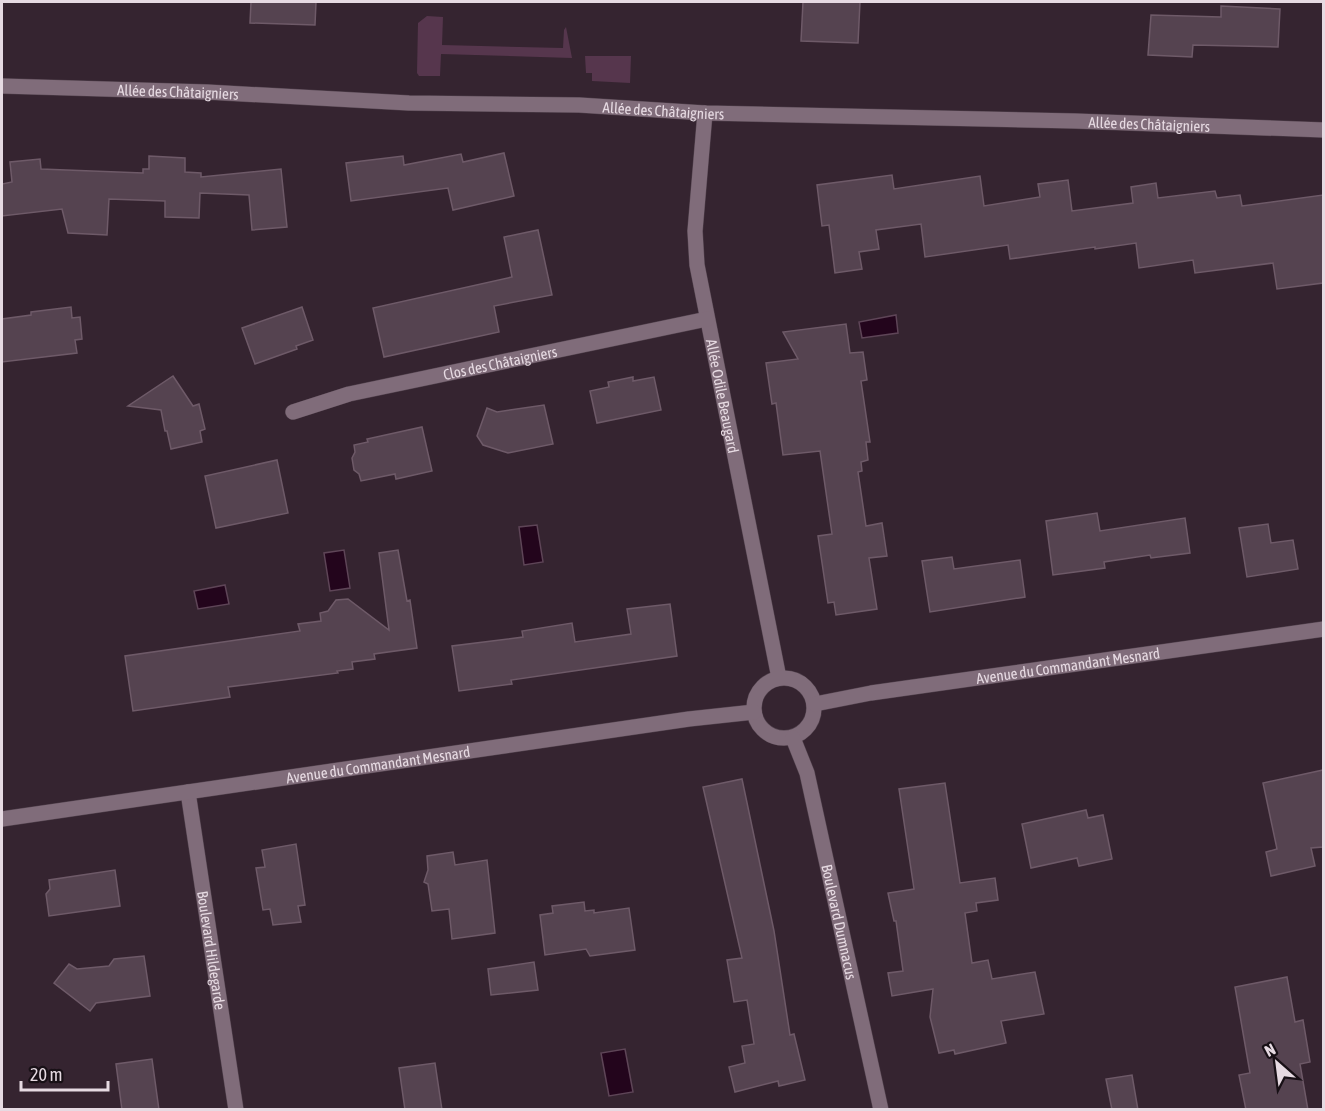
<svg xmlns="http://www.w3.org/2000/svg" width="1325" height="1111" viewBox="0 0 1325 1111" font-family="'Asap Condensed',sans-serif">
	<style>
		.green { fill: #56364d }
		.water { fill: #23051c; stroke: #5e4557; stroke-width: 1.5 }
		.building { fill: #554350; stroke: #6e5a68; stroke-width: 1.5 }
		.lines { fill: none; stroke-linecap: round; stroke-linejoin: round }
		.minor-casing { stroke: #51424d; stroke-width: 16 }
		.minor { stroke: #806c7a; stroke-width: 15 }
		.labels { text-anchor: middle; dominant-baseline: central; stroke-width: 5; stroke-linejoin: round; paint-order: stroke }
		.street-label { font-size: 15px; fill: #e6dae2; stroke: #181016 }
	</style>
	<rect width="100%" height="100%" fill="#352430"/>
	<path class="green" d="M427,16l16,1 -1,28 121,3 1,-18 2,-3 6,31 -131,-4 -1,22h-21l-2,-3 1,-50z
		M585,56h46l-1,27 -38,-2v-8h-6z"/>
	<path class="water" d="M896,315l2,18 -36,5 -3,-16z
		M537,525l6,37 -19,3 -5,-38z
		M344,550l6,38 -20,3 -6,-38z
		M225,585l4,19 -31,5 -4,-18z
		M625,1049l8,43 -24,4 -8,-43z"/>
	<path class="building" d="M251,2h65l-1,23 -65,-2z
		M803,2h57l-2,41 -57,-2z
		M1221,6l59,3 -2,38 -85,-2 -1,12 -44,-2 3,-40 70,2z
		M504,153l10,43 -61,14 -5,-22 -97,13 -5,-38 57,-7 1,9 57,-11 2,8z
		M149,156l36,2v14l16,1v4l80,-8 6,58 -35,3 -3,-35 -49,-2 -1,25 -34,-1v-16l-56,-2 -2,36 -39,-2 -6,-24 -60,7v-32l10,-2 -2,-20 30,-3 1,10 102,4v-4h6z
		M892,175l2,14 86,-13 4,30 56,-9 -2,-13 30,-4 4,31 61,-8 -2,-16 25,-4 2,15 57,-7 2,7 23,-3 2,11 81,-11v88l-46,6 -4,-26 -78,10 -2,-13 -54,8 -3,-25 -41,6v-2l-85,12 -2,-14 -83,12 -4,-33 -45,6 3,19 -20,3 3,17 -27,4 -6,-48 -7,1 -5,-41z
		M538,230l14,65 -58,11 5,26 -115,25 -11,-49 139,-31 -8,-40z
		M71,307l1,11 8,-1 2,22 -7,1 2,13 -75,9v-43l29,-4v-3z
		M302,307l11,33 -17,6 1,3 -42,15 -13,-36z
		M846,324l4,29 13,-1 4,28 -6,1 9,61h-4l2,18 -7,2 1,9 -4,1 8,54 16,-3 5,33 -18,2 8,51 -41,6 -2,-13 -6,1 -10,-67 14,-2 -12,-83 -37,4 -7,-52 -4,1 -6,-41 32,-4 -15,-27z
		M173,376l20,30 6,-2 6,25 -5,2 2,11 -31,7 -4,-18h-2l-4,-21 -33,-4z
		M633,377v4l21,-4 7,33 -64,13 -7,-32 19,-4 -1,-5z
		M544,405l9,39 -45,9 -25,-8 -6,-9 10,-28 10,4z
		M422,427l10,44 -36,8 -1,-5 -34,7 -2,-7 -5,-4 -2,-12 3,-6 -1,-7 14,-3 -1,-3z
		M277,460l11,53 -72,15 -11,-52z
		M1097,513l3,18 85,-13 5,35 -39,5 -1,-3 -46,7 1,6 -52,7 -7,-54z
		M1268,524l3,19 22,-3 5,29 -51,8 -8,-49z
		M398,550l9,51 3,-1 7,48 -43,6 1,5 -23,3 1,7 -16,2 1,2 -110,14 2,10 -97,14 -8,-55 175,-25 -2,-7 23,-3 -1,-8 8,-2 8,-11 12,-1 41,31 -10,-77z
		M952,557l2,12 66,-9 5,37 -95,15 -8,-51z
		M670,604l7,52 -166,24 1,4 -53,7 -7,-45 71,-9 -1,-6 50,-8 3,19 56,-8 -4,-25z
		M1323,770v77l-12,1 4,18 -44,10 -5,-24 11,-3 -14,-66z
		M742,779l32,152 16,104 4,-1 11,46 -26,6 -1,-5 -43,11 -6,-25 16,-4 -3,-17 12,-2 -7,-44 -13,2 -7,-42 15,-2 -39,-171z
		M945,783l15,100 35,-5 3,22 -22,3 1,8 -12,2 7,50 16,-3 4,19 43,-7 9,42 -43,7 5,22 -51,11 -1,-4 -15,3 -9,-36 3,-28 -41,7 -4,-23 15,-2 -7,-50h-2l-6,-28 26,-4 -15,-100z
		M1086,810l2,8 15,-3 9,44 -33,7 -2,-8 -46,10 -9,-44z
		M296,844l9,61 -7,1 3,16 -28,3 -3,-16 -7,1 -7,-42 9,-1 -3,-17z
		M453,852l2,13 32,-5 8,73 -43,6 -3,-30 -17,2 -4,-27 -4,-2 4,-12 -1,-14z
		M115,870l5,36 -71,10 -3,-22 4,-5 -1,-9z
		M584,902l1,9 9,-1v3l35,-5 6,42 -45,6 -4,-7 -41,6 -5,-40 13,-2 -1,-7z
		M144,956l6,40 -54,7 -6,8 -36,-28 15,-19 8,5 32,-3 5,-7z
		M534,962l4,28 -47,5 -3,-26z
		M1287,977l8,45 8,-2 7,42 -10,2 8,46h-62l-7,-35 11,-2 -15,-86z
		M152,1059l7,51h-37l-6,-46z
		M435,1063l7,47h-37l-6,-42z
		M1132,1075l6,35h-26l-6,-31z"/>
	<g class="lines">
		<g class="minor-casing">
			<g id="minor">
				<path id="s1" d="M2,86l205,6 202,11 170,2 126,8 370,8 249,9"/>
				<path id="s2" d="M705,113l-10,118 2,34 82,413"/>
				<path id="s3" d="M293,412l56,-18 358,-75"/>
				<circle cx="784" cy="708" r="30"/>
				<path id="s4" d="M815,704l56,-11 453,-64"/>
				<path id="s5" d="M793,738l14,35 74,337"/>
				<path id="s6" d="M188,792l48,318"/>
				<path id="s7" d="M2,819l687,-100 65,-7"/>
			</g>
		</g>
		<use href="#minor" class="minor"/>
	</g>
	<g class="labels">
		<g class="street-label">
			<text stroke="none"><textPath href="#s1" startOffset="176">Allée des Châtaigniers</textPath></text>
			<text stroke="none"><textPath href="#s1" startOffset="662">Allée des Châtaigniers</textPath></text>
			<text stroke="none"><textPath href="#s1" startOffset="1148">Allée des Châtaigniers</textPath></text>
			<text stroke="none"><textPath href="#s3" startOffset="213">Clos des Châtaigniers</textPath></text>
			<text stroke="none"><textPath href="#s2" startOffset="286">Allée Odile Beaugard</textPath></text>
			<text stroke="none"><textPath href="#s4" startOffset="256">Avenue du Commandant Mesnard</textPath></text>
			<text stroke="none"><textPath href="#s7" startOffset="380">Avenue du Commandant Mesnard</textPath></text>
			<text stroke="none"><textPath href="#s5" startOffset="190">Boulevard Dumnacus</textPath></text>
			<text stroke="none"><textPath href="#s6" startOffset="160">Boulevard Hildegarde</textPath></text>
		</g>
	</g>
	<rect width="1325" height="1111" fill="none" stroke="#e6dae2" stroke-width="6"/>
	<g transform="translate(1277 1063) rotate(332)" stroke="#181016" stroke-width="4.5" paint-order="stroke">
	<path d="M0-4.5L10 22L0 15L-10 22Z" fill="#e6dae2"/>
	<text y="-9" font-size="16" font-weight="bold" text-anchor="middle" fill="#e6dae2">N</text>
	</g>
	<path d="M21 1081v9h87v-9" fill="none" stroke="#e6dae2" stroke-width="3"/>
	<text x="30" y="1081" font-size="18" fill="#e6dae2" stroke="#181016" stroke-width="4.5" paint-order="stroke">20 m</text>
</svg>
